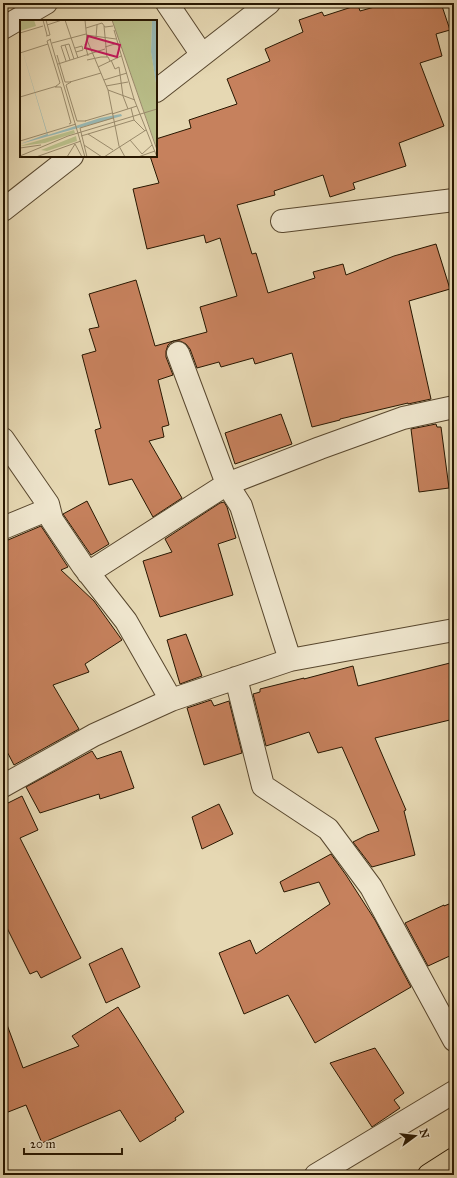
<svg xmlns="http://www.w3.org/2000/svg" width="457" height="1178" viewBox="0 0 457 1178" font-family="'IM FELL Great Primer',serif">
	<style>
		.building { fill: #c6815d; stroke: #281701 }
		.lines { fill: none; stroke-linecap: round; stroke-linejoin: round }
		.minor-casing { stroke: #58472e; stroke-width: 24 }
		.major-casing { stroke: #281701; stroke-width: 24 }
		.minor { stroke: #efe6ce; stroke-width: 22 }
		.major { stroke: #e6d8b3; stroke-width: 22 }
		.inset-road { fill: none; stroke: #9a8b6c; stroke-width: 1 }
		.view { fill: #c2185b; fill-opacity: 0.15; stroke: #c2185b; stroke-width: 2 }
		.inset-edge { fill: none; stroke: #281701; stroke-width: 2 }
	</style>
	<rect width="100%" height="100%" fill="#e6d8b3"/>
	<filter id="stains"><feTurbulence type="fractalNoise" baseFrequency=".005" numOctaves="4"/><feColorMatrix values="0 0 0 0 .2 0 0 0 0 .09 0 0 0 0 .02 0 0 0 .5 -.17"/></filter>
	<radialGradient id="worn" r=".72"><stop offset=".6" stop-color="#630" stop-opacity="0"/><stop offset="1" stop-color="#630" stop-opacity=".3"/></radialGradient>
	<path class="building" d="M389,3h52l9,27 -14,4 6,22 -22,7 24,63 -45,17 7,23 -53,17 2,6 -25,8 -7,-22 -49,16 1,4 -38,10 15,49 4,-1 12,40 47,-15 -2,-6 30,-8 3,11 48,-19 42,-12 14,45 -41,12 22,98 -23,5v-1l-68,16v1l-28,7 -20,-74 -37,11 -2,-6 -32,9 -2,-5 -22,6 -7,-19 -4,-5 -6,-3h-7l-5,4 -2,6v6l7,18 -15,5 11,45 -7,2 2,10 -15,4 33,57 -29,19 -21,-38 -23,6 -14,-55 6,-2 -19,-73 14,-4 -7,-22 10,-2 -10,-33 47,-14 19,66 52,-14 -7,-25 37,-11 -17,-58 -14,5 -2,-8 -57,14 -14,-60 26,-6 -9,-27h6v-17l35,-11 -2,-8 48,-16 -10,-25 43,-18 -5,-12 38,-17 -4,-12 23,-8 2,4 34,-11 2,6z
		M281,414l11,30 -57,20 -10,-31z
		M436,424l1,3h4l8,61 -30,4 -8,-63z
		M87,501l22,43 -18,11 -28,-41z
		M224,502l3,5 9,31 -18,6 15,51 -73,22 -17,-56 29,-9 -7,-13 55,-36z
		M41,526l27,41 -7,3 33,31 28,39 -37,24 4,8 -36,13 26,44 -65,36 -11,-21v-204h5z
		M186,634l16,42 -22,8 -13,-44z
		M454,662v57l-79,19 31,72 -2,1 11,44 -43,12 -19,-25 14,-7 12,-4 -37,-84 -24,6 -9,-21 -43,14 -13,-52 7,-2v-3l44,-11v1l49,-13 5,20z
		M211,700l3,6 15,-5 13,52 -38,12 -17,-57z
		M92,751l5,8 24,-8 13,37 -34,11 -1,-5 -59,19 -14,-26z
		M22,796l16,34 -18,8 61,120 -40,20 -4,-7 -7,3 -27,-54v-117l1,2z
		M219,804l14,30 -31,15 -10,-32z
		M331,854l15,21 29,45 36,67 -96,56 -27,-48 -44,19 -25,-61 31,-13 6,14 74,-50 -11,-22 -35,10 -4,-10z
		M454,902v52l-26,12 -23,-43 39,-18v1z
		M122,948l18,39 -34,16 -17,-39z
		M118,1007l66,105 -9,6 1,2 -36,22 -20,-32 -78,33 -16,-38 -23,9v-91l3,-1 17,46 56,-22 -7,-10z
		M375,1048l29,45 -10,7 6,8 -28,19 -42,-64z"/>
	<g class="lines">
		<g class="minor-casing">
			<path id="minor" d="M167,3l35,52
				M3,28l43,-25
				M156,91l113,-88
				M3,210l69,-54
				M282,221l172,-21
				M178,353l49,131 14,22 49,154
				M3,439l45,65 4,16 31,46 43,55 45,79
				M3,528l46,-19
				M88,573l139,-89 93,-36 83,-30 51,-11
				M236,678l27,108 65,43 43,58 83,153
				M3,786l91,-51 77,-35 119,-40 164,-30
				M316,1175l138,-83"/>
		</g>
		<g class="major-casing">
			<path id="major" d="M429,1175l25,-16"/>
		</g>
		<use href="#minor" class="minor"/>
		<use href="#major" class="major"/>
	</g>
	<g transform="translate(20 20)">
		<rect width="137" height="137" fill="#e6d8b3"/>
		<path d="M0,0h14l2,6 -16,5zM92,0h40l-1,31 6,38v60zM54,110l1,3 -30,10 -25,3zM56,116l1,5 -30,10 -6,-1z" fill="#b9be89"/>
		<path d="M132,0h5v69l-6,-37zM1,26l27,89 52,-17 21,-4 1,2 -102,28 27,-10z" fill="#98b8b4"/>
		<path class="inset-road" d="M23,0l4,15M45,0l13,38M65,0l2,20 21,50 11,56 6,11M92,0l45,130M27,5l15,-5M84,6l3,31M66,8l16,-5 3,4 8,-1M94,10l20,69 23,58M0,13l23,-7M66,15l30,4M26,16l4,-1 -4,-15M76,18l1,-13M30,19l35,118M31,19l-4,2 13,42 -5,4M32,23l34,-9M65,24l3,12M45,25l5,15M85,27l13,-4M55,28l7,-2 1,4 -7,2M0,33l28,-9M37,35l8,27h6l-5,3 11,36h9M67,40l14,-3h7l2,4M91,40l4,9 4,-2M46,41l-5,-15 8,-2 5,15M38,44l47,-15M78,47l23,-11M99,47l4,29 5,13M84,60l23,-7M50,62l31,-9M86,66l22,-4M35,67h6l10,36 -2,1M88,70l27,10M0,77l37,-11M111,88l3,12 11,11M92,94l25,-8M65,101l27,-8M68,114l46,-14M61,116l7,-2 25,16M110,120l12,14 10,-9M0,121l56,-17M64,125l18,12M0,128l21,-3M0,136l48,-20 89,-27M16,137l45,-16M47,137l8,-13 7,13M67,137l-7,-29 33,-10M84,137l42,-27M118,137l17,-6"/>
		<path class="view" d="M68,16l32,9 -3,12 -32,-9z"/>
		<rect width="137" height="137" class="inset-edge"/>
	</g>
	<rect width="457" height="1178" fill="none" stroke="#e6d8b3" stroke-width="16"/>
	<rect x="4" y="4" width="449" height="1170" fill="none" stroke="#281701" stroke-width="2"/>
	<rect x="8" y="8" width="441" height="1162" fill="none" stroke="#281701"/>
	<g transform="translate(415 1136) rotate(75)" stroke="#efe6ce" stroke-width="3" paint-order="stroke">
	<path d="M0-3L7 15L0 10L-7 15Z" fill="#281701"/>
	<text y="-6" font-size="11" font-weight="bold" text-anchor="middle" fill="#281701">N</text>
	</g>
	<path d="M24 1148v6h98v-6" fill="none" stroke="#281701" stroke-width="2"/>
	<text x="30" y="1148" font-size="12" fill="#281701" stroke="#efe6ce" stroke-width="3" paint-order="stroke">20 m</text>
	<rect width="100%" height="100%" filter="url(#stains)"/>
	<rect width="100%" height="100%" fill="url(#worn)"/>
</svg>
